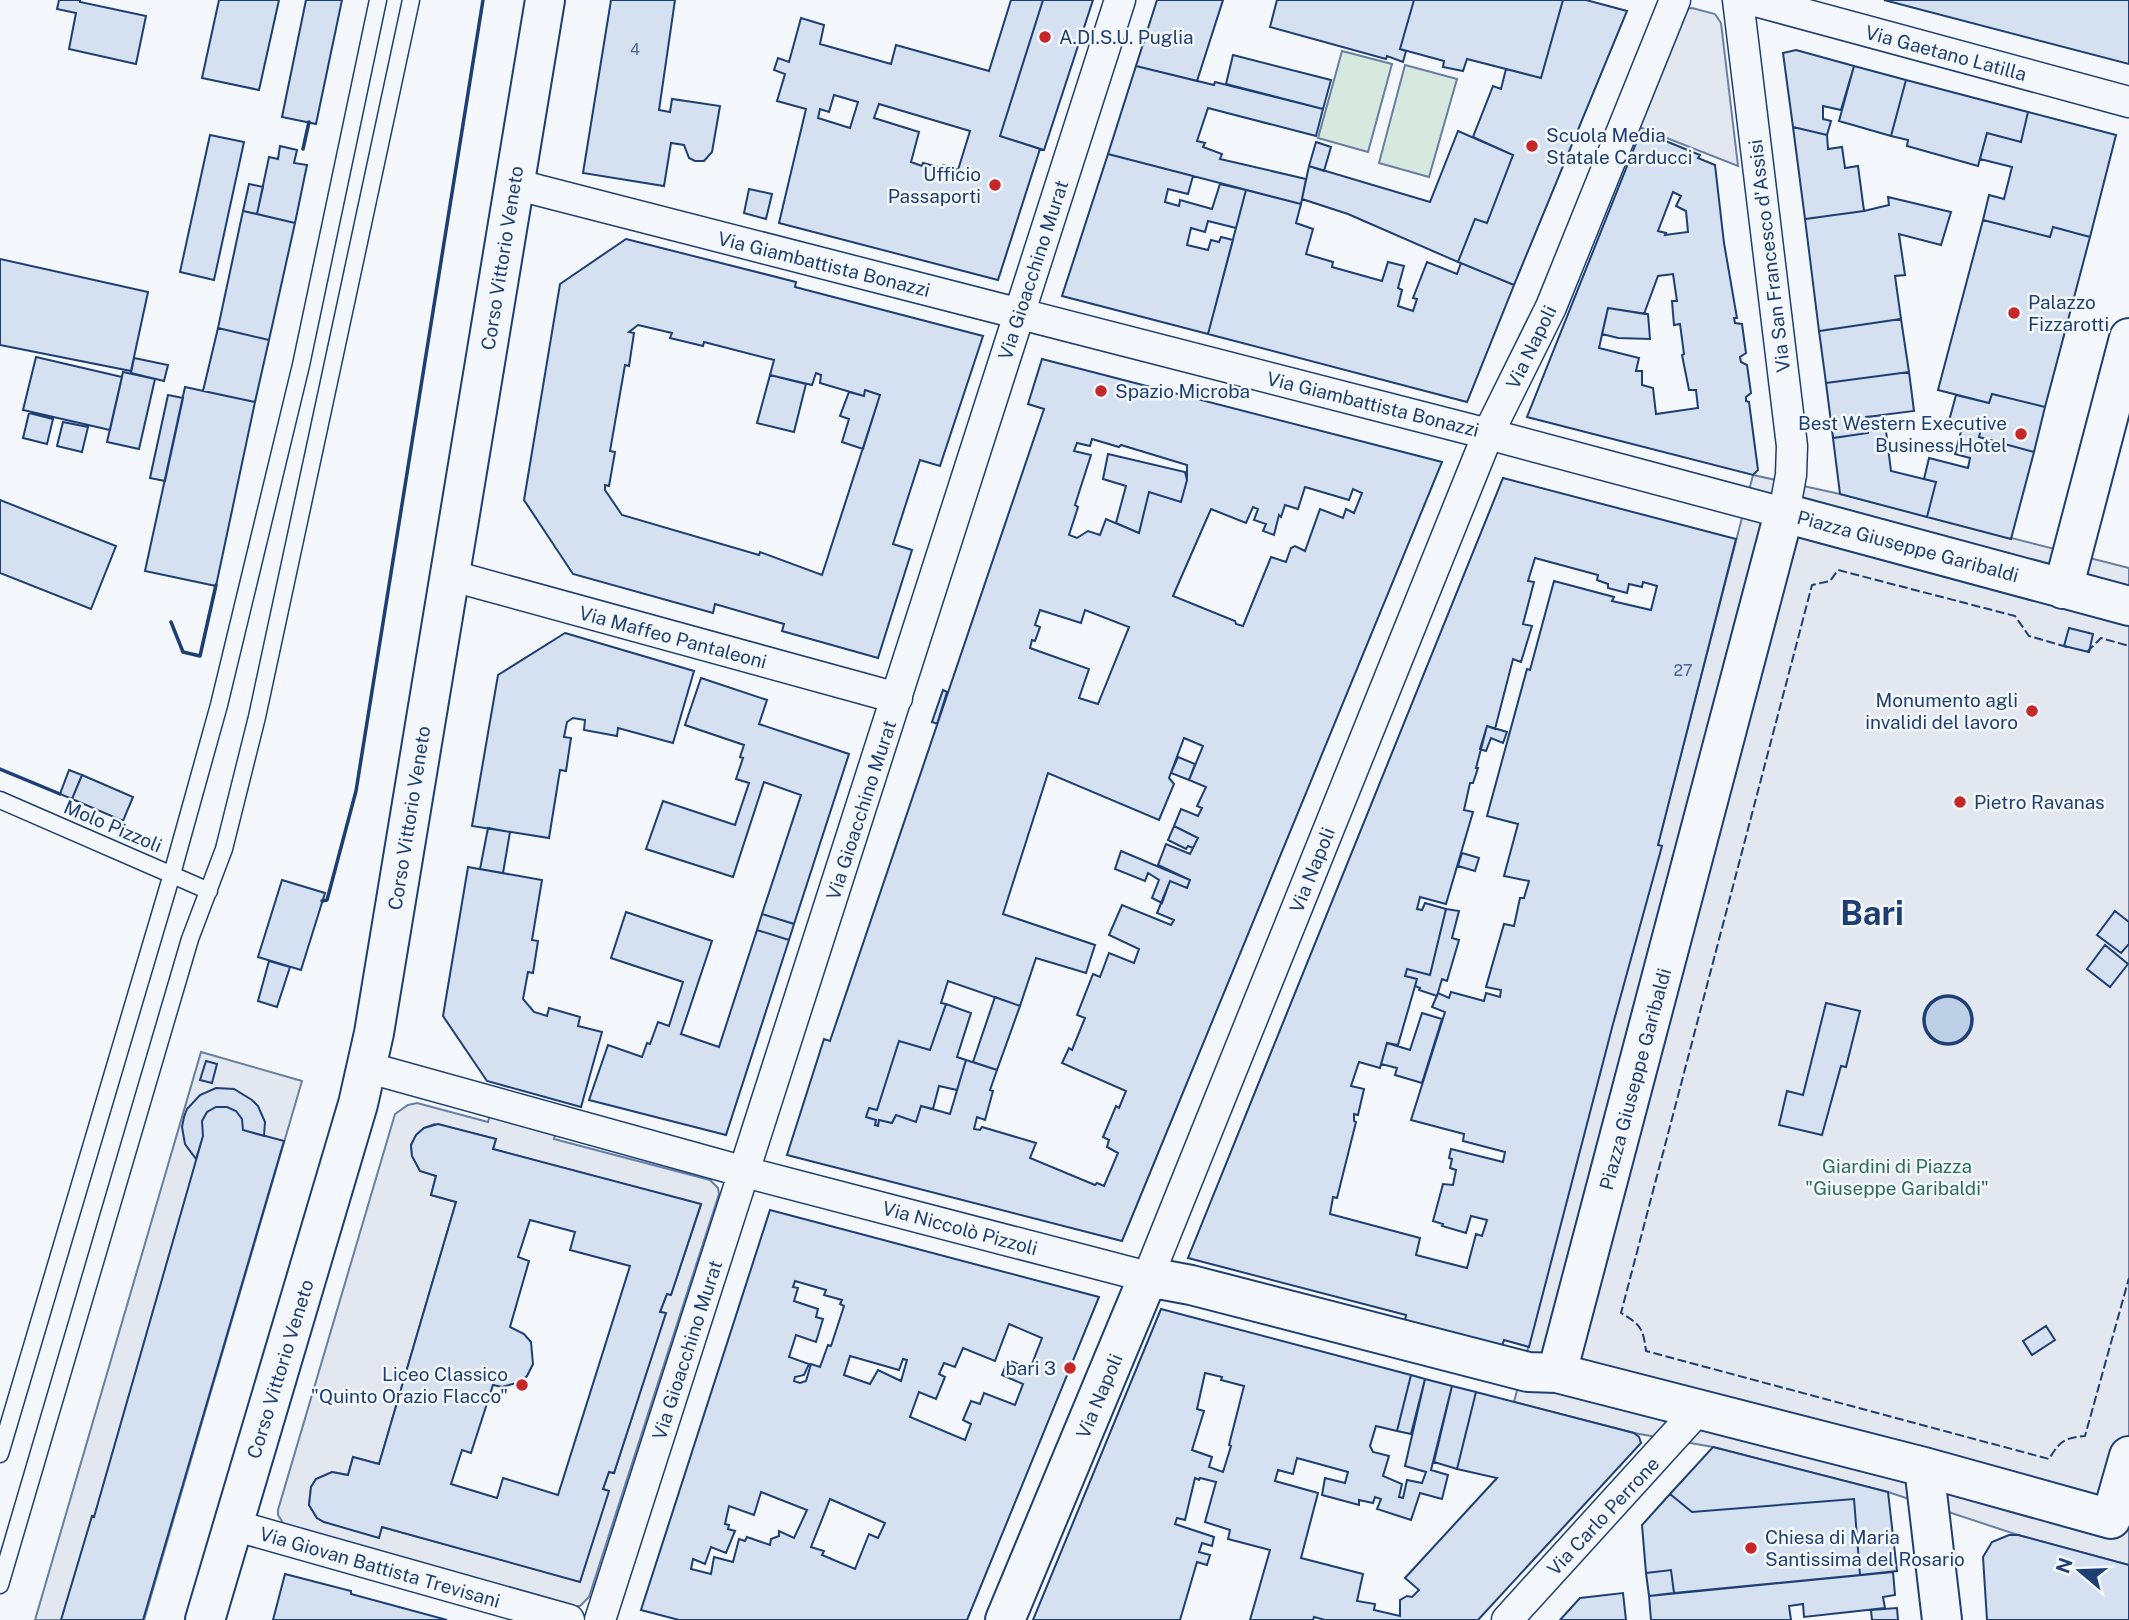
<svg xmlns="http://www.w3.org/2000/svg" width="2129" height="1620" viewBox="0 0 2129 1620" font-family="'Public Sans',sans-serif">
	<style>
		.green { fill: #d7e8df; stroke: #687fa3; stroke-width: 2 }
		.parking { fill: #e3e8f0; stroke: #687fa3; stroke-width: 2; fill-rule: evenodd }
		.water { fill: #bed0e5; stroke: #687fa3; stroke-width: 2 }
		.building { fill: #d5e0f0; stroke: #1d3f73; stroke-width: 2; fill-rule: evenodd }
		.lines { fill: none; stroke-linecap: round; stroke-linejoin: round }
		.lane-casing { stroke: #1d3f73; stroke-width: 19 }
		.street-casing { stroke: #1d3f73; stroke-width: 33 }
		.secondary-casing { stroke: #1d3f73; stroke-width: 42 }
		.lane { stroke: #f4f7fb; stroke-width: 16 }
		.street { stroke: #f4f7fb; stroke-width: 30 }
		.secondary { stroke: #f4f7fb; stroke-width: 38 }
		.fence { stroke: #1d3f73; stroke-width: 2; stroke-dasharray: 9 3.5; stroke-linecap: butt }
		.wall { stroke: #1d3f73; stroke-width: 3.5 }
		.poi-dot { fill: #c62828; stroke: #f4f7fb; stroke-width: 2.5 }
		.labels { text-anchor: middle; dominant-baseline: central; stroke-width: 5; stroke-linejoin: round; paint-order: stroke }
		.number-label { font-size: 16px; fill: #4b6792 }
		.poi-label { font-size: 19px; fill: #1d3f73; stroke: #f4f7fb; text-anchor: start }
		.street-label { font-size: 19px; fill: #1d3f73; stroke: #f4f7fb }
		.park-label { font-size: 19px; fill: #2c6c60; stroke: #f4f7fb }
		.town-label { font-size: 33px; font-weight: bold; fill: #1d3f73; stroke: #f4f7fb }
	</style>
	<rect width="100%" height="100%" fill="#f4f7fb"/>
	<path class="green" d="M1342,51l50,13 -24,88 -50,-14z
		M1405,65l52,14 -28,98 -50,-14z"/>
	<path class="parking" d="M1692,8l23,6 6,9 17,143 -102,-40 51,-117z
		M1753,475l87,19 289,74v997l-111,-30 -130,-43 -175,-45 -79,-14 -120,-31z
		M201,1052l101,29 -158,539h-109z
		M417,1103l71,19 2,-7 66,17 -2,7 156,41 8,8 1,6 -130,403 -9,9h-7l-288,-80 -7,-11v-5l117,-396 13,-9zM434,1124l62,15 -3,10 208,56 -30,89h-4l-7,18 5,1 -51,160 -5,-1 -6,17 5,2 -28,90 -198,-54 -58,-5 -7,-4 -8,-13 2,-18 5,-8 16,-7 16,3 5,-18 26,7 77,-262 -25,-7 5,-19 -16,-5 -8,-16 -1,-10 5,-10 8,-7z"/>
	<path class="water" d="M1924 1020a24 24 0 1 1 48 0a24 24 0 1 1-48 0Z"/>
	<path class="building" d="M59,0h21v2l66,14 -10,48 -67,-15 7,-36 -19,-4z
		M219,0h60l-20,90 -57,-12z
		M306,0h36l-26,124 -34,-7z
		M611,0h64l-16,110 11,2 2,-13 48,7 -8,46 -8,9h-9l-6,-3 -5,-13 -13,-2 -7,43 -81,-13z
		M1011,0h32l-43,136 40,13 -42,131 -219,-57 27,-114 -29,-8 8,-27 -11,-4 4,-12 11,4 12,-44 23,7 -4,19 71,20 5,-19 93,26zM834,95l24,7 -8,26 -32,-10 2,-9 9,3zM879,104l91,27 -12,39 -15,-5 -1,3 -19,-5 -1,3 -11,-4 8,-30 -45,-14z
		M1043,0h50l-49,150 -44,-14z
		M1157,0h66l-26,81 -61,-15z
		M1277,0h137l-14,49 6,2 -3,11 -16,-6 -1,3 -116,-32z
		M1414,0h149l-22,78 -74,-19 -4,12 -20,-4 1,-6 -44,-12z
		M1563,0h23l41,11 -113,274 -56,-23 17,-43 12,4 26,-68 -40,-18 20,-51 8,3 5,-20 35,9z
		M1884,0h245v64z
		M1796,50l58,16 -13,44 -18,-4v13l8,2 -4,14 -34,-8 -10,-74z
		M1233,55l98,25 -8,29 -97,-25z
		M1136,66l78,19 1,-3 108,27 -7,27 -108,-28 -11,33 8,2 -2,4 19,7 -2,5 86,20 -5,25 -193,-50z
		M1854,66l52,14 -15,56 -52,-15z
		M1906,80l122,32 -7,30 -34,-9 -9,33 -71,-20 1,-6 -17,-4z
		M2028,112l88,23 -26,102 -37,-10 -3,10 -67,-17 6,-25 15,4 8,-32 -32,-8 7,-26 34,9z
		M1793,127l34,8 1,14 14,-2 3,21 13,-2 6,45 -59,8z
		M1458,131l55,24 -26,68 -12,-4 -17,43 -110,-48 -46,-15 7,-33 121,36z
		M1641,131l59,24 -2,3 17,7 9,78 13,75h-3l1,5 7,1 4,29 -6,4 1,5 6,3 4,28 -5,4v4l3,1 9,68 -5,5 -226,-58zM1673,192l8,4 -5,10 10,5 2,21 -23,3 1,-2 -8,-2zM1673,274l4,27h-5l2,24 6,-1 4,30 -2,1 7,35h7l2,18 -42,6 -3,-26 -11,-3v-14h-6l3,-13 -40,-10 9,-40 36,6 14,-38z
		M210,135l34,7 -30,138 -34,-8z
		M1316,142l15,5 -7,24 -15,-5z
		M280,146l17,4 -3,13 13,2 -12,58 -38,-9 12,-57 9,2z
		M1108,154l85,22 -5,18 -20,-5 -3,13 14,4 1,-6 32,9 8,-25 26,6 -10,38 -28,-7 -3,11 -14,-4 -4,17 21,5 3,-10 8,2 2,-5 12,3 -25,94 -146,-38z
		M249,184l14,3 -6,27 -14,-3z
		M749,189l23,5 -6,25 -22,-6z
		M1246,190l55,14 -5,19 17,6 -7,25 27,8 -1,5 50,14 6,-19 16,4 -6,22 4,2 -4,16 15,5 4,-12 -4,-1 14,-36 30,12 4,-11 53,22 -47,117 -259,-68z
		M1888,197l63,15 -10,33 -42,-11 6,41 -10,1 6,43 -82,12 -14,-112 59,-8 25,-6z
		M243,211l52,12 -26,117 -51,-12z
		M1983,220l67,17 3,-10 37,10 -45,170 -53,-13 -3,9 -51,-13z
		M626,239l170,43 -1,5 188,49 -43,130 -20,-6 -27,84 19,6 -34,108 -96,-27 2,-7 -69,-20 -2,9 -140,-39 -49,-74 36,-216zM638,325l34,8 -2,5 33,8 1,-4 70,18 -4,15 42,10 4,-12 5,2 -1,8 44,13 1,-6 15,5 -58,180 -62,-23 -1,3 -137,-40 -17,-25v-5l4,1 6,-34 -5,-1 15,-86 4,1 5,-33 -5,-1z
		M0,259l148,33 -17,79 -131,-26z
		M1608,308l40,6 2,25 -32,-1 -16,-4z
		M1901,319l8,53 -83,11 -7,-52z
		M218,328l51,12 -14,62 -52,-11z
		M36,357l86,20 -12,53 -87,-20z
		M134,358l34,7 -4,16 -33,-8z
		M1042,359l400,103 -320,779 -335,-86 37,-116 6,2 214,-632 -16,-5zM1092,439l27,8 2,-2 66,20v15l-6,22 -32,-10 -10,41 -33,-14 -6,16 -12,-4 -11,7 -8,-3 9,-28 -3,-2 16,-50 -17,-4 3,-8 13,3zM1305,487l44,13 4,-11 9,4 -8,20 -8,-4 -3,9 -23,-9 -15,42 -10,-5 -4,2 -5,14 -15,-5 -28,69 -7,-2 -1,-3 -62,-25 38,-87 35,14 7,-16 5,2 -4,11 12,4 -3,7 11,4 5,-20 2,2 4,-12 13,4zM1040,610l41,13 4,-13 44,17 -31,77 -19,-6 10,-29 -59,-21 2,-8 3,1 5,-14 -5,-2zM1184,738l19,8 -14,34 17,7 -9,19 5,2 -4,8 -17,-7 -7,17 24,12 -8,16 -24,-10 -8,21 32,15 -3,8 -17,-7 -13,32 17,7 -3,5 -49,-20 -13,30 30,14 -5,14 -25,-10 -9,24 -7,-3 -16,41 8,3 -13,32 -3,-2 -7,15 64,28 -7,17 -3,-2 -13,31 6,3 -2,7 11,6 -14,33 -7,-3 -2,2 -65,-27 6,-15 -54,-16 -2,3 -6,-1 3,-12 8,3 8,-29 -3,-1 7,-20 -31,-10 -16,54 -29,-8 -5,16 -20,-7 -4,8 -13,-3 -1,6 -3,-1 1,-5 -10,-3 3,-9 8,2 22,-69 31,9 16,-46 -5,-1 7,-22 72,25 16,-48 50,15 9,-28 -92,-31 45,-141 111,47 15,-36 -5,-6z
		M123,372l32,7 -16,70 -32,-7z
		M1909,372l5,39 -48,6 2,16 -35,5 -7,-55z
		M770,375l36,9 -12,48 -37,-9z
		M185,387l70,15 -39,184 -71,-15z
		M865,390l15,5 -17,54 -21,-7 7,-23 -9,-3 9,-24 15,4z
		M1992,394l53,13 -11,45 -55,-15 2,-8 -32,-8 7,-26 33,8z
		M168,395l15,3 -18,83 -15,-3z
		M29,413l24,6 -6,25 -24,-6z
		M1884,415l7,56 45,11 -9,35 -87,-23 -7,-56 35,-5 -2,-16z
		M63,422l25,5 -6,25 -25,-6z
		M1963,424l18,5 -2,8 55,15 -23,87 -84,-22 9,-35 -12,-3 5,-21 39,10 2,-10 -15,-4z
		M1108,454l77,18 2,8 -6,22 -32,-10 -10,41 -23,-10 10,-37 -23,-7z
		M1503,478l233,61 -78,306 4,1 -49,178 -84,323 -25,-7 -2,6 -97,-25 1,-6 -218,-57zM1535,558l63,17 -1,5 11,4v4l19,5 2,-9 13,3 1,-5 14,4 -6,24 -39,-9 2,-4 -60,-16 -24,89 -3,-1 -40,147 31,8 -14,52 25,5 -5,17h-4l-6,28 -10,-2 -18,63 15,3 -1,7 -14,-4 -2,8 -33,-9 -2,6 -11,-5 -6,14 13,5 -34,108 53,14 -1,7 42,11 -2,10 -52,-13 -2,9 3,1 -2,9 6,2 -3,15 -10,-1 -10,37 10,3 -1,2 24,7 5,-17 16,4 -5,16 -6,-2 -9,34 -51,-13 4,-17 -90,-24 3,-17 4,1 19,-76 -2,-1v-7l4,1 6,-26 -13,-3 8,-24 21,6 7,-25 11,2 19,-66 -12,-3 2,-7 23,6 16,-66 -21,-6 -3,7 -5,-1 3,-12 26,7 27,-92 -9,-2 6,-27h3l5,-15h-2l11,-42 8,3 18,-70 8,3 11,-36 -9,-2 11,-42 -6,-1z
		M0,500l116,46 -25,63 -91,-36z
		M2069,628l24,6 -4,18 -25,-6z
		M565,633l129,38 -21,72 -55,-15 -1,8 -33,-6 1,-10 -12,-2 -6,4 -3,15 7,1 -5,33 -6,-1 -11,68 -77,-12 26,-151z
		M701,678l66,22 -8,24 90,30 -55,170 -32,-10 39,-119 -37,-13 -31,95 -87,-28 17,-48 72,24 14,-42 -13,-4 7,-21 -3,-1 4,-12 -59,-20z
		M943,690l4,2 -10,32 -5,-2z
		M1487,726l20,6 -4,11 -12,-5 -5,13 -6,-2z
		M1178,757l17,7 -6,16 -18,-7z
		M69,770l13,5 -10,24 -12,-5z
		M82,775l51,22 -10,24 -51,-22z
		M1174,826l24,12 -5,10 -5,-2 -2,3 -18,-9z
		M488,828l22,4 -7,41 -23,-4z
		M1121,851l69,29 -3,8 -17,-7 -8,22 -10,-5 7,-18 -11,-7 -3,8 -30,-12z
		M1462,853l17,5 -4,13 -17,-5z
		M468,867l74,13 -10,60 6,1 -5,32 -5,-1 -5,27 11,13 13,4 2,-8 31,9 -2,9 24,6 -21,75 -94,-26 -44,-65z
		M282,880l43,13 -24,77 -43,-13z
		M1446,909l13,2 -7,27 7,2 -12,41 -5,-2 -5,17 -18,-6 1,-2 -5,-2 2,-7 -12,-3 2,-7 23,6z
		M2115,911l14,11v22l-8,9 -24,-18z
		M626,912l86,29 -31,93 38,13 38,-117 32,10 -63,195 -137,-35 19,-55 34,12 5,-14 3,1 8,-22 11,4 14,-44 -72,-24z
		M762,914l32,10 -5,16 -32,-10z
		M2105,945l23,19 -18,23 -23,-18z
		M269,961l21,6 -13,40 -19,-6z
		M995,997l25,9 -23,64 -24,-8z
		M1826,1003l34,8 -14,56 -5,-1 -19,69 -43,-10 8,-34 16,4z
		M946,1004l25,9 -14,44 9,3 -9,30 -18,-4 -6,23 -12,-3 -5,16 -20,-7 -4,8 -13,-3 -1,6 -3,-1 1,-5 -10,-3 3,-9 8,2 22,-69 31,9z
		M1422,1013l20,6 -20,64 -27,-8 2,-7 -16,-4 6,-21 23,7z
		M206,1061l11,3 -5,19 -12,-3z
		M216,1088l18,1 18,11 6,6 7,16 -1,14 -21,-6 -1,-11 -6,-8 -9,-4h-11l-9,5 -5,9 1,15 -7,23 -11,-15 -3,-17 2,-10 3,-8 13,-14z
		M216,1107h11l9,4 6,8 1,11 41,11 -141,479h-82l31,-104 2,1 109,-381 -1,-15 5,-9z
		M438,1124l58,15 -3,10 208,55 -30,91 -4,-1 -7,18 6,1 -52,160 -5,-1 -6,17 6,2 -29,91 -198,-55 -3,11 -55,-16 -7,-4 -8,-13 2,-18 5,-8 16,-7 16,3 5,-18 26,7 77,-262 -25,-7 5,-19 -16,-5 -8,-15 -1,-11 5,-10 8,-7zM530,1220l45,12 -5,18 60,16 -72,229 -55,-17 -6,20 -46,-14 11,-34 9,3 22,-68 9,2 18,-5 7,-6 6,-12 -2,-22 -7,-8 -14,-7 19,-66 -11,-4z
		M770,1210l329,87 -132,323h-288l-38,-10zM795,1281l31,9 -2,5 18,5 -2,4 4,2 -13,40 -3,-1 -8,22 -9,-3 -5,17 -6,2 -6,-2 1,-4 9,-2 5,-11 -20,-7 7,-22 20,7 7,-23 -7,-2 2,-8 -24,-8 4,-13 -5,-1zM1009,1324l33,14 -12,31 -22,-9 -6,15 21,9 -8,21 -31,-12 -4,11 -9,-3 -8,19 8,4 -6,16 -55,-23 9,-25 17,7 9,-22 -6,-3 5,-11 11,4 8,-19 32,13zM850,1356l49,14 4,-11 4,1 -6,21 -23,-11 -8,14 -26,-9zM761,1492l46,18 -13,28 -15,-7v5l-8,3 -1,6 -23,-8 -2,4 -6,-2 -6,23 -19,-5 -3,17 -20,-5 2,-10 12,5 6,-17 15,6 9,-22 -7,-2 1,-4 -4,-1 4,-18 25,9zM830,1499l55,24 -7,15 -9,-4 -14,35 -33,-14 2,-4 -13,-4z
		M1161,1309l250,66 -14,56 -21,-5 -6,20 3,6 16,4 -6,20 19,8 -3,13 4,1 4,-18 15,3 4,-11 -21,-6 20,-87 27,7 -21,84 17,5 -6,24 -22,-6 -9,27 -34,-11 4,-10 -6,-2 -2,6 -14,-3v5l-37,-10 3,-17 20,5 3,-11 -51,-14 -4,16 -15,-4 -3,11 43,12 -17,65 62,16 -6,27 18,3 -1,6 26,6v-16l7,-4 5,1 7,-7 -14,-12 92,-100 -40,-9 19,-77 158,41 5,4 2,6 -163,177h-153l-11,-3 -1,3h-63l20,-70 -42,-11 2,-9 -25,-8 11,-40 -16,-4 -1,2 -4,-2 -10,42 -8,-2 -2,6 39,13 -2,9 -10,-3 -3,9 11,3 -3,10 -10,-3 -17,58h-147zM1205,1373l17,4 -1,3 23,6 -15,59 2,1 -8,26 -14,-5 3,-10 -20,-7 12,-39 -7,-2z
		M2046,1326l9,14 -23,15 -9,-14z
		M1411,1375l14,4 -14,55 -14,-3z
		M1452,1386l24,6 -19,77 -23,-7z
		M1713,1447l175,45 9,79 -37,4 -6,-76 -162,13 -22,-18z
		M1670,1494l22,18 162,-13 6,76 -186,18 -3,-23 -25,3 -4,-48z
		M2009,1535h9l111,30v55h-142l-4,-63 9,-15z
		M1671,1570l3,23 -25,3 -3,-23z
		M1893,1572l2,23 -12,2 2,11 -81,9 -1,-13 -14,2 2,14h-140l-2,-24z
		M285,1574l66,17v3l96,26h-174z
		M1623,1593l3,27h-66l20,-22z
		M1897,1608l1,12h-26l-1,-10z"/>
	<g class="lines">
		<g class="lane-casing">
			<path id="lane" d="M0,800l209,91
				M0,1454l172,-580 47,-169 82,-340 77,-365
				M0,1585l190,-646 34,-90 33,-132 154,-717"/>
		</g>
		<g class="street-casing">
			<path id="street" d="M1752,0l377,102
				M514,184l974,250 296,79 7,-38 1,-29 -54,-446
				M449,575l448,123
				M366,1067l379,105 403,105 340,-843 63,-127 124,-307
				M233,1525l336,95
				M600,1620l520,-1620
				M1507,1620l191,-210"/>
		</g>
		<g class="secondary-casing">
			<path id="secondary" d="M2063,589l66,-251
				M2129,606l-345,-93 -227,860 367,94 187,52 18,-63
				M1924,1467l18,153
				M205,1620l153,-516 16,-71 171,-1033
				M1005,1620l143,-343 43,8 337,87 29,1"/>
		</g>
		<use href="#lane" class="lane"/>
		<use href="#street" class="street"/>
		<use href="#secondary" class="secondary"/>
		<path class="fence" d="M2067,647l-38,-11 -14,-20 -177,-46 -8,11 -18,4 -191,728c20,12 22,15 25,38l403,108c11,-18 15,-21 36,-23l44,-158
			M2087,652l14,-14 28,8"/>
		<path class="wall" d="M303,149l6,-27
			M171,622l12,30 17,4 16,-71
			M0,769l60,25
			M322,901l5,-1 29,-109 127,-791
			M1924 1020a24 24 0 1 1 48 0a24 24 0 1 1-48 0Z"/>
	</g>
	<g class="poi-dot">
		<circle cx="1045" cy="37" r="7"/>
		<circle cx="1532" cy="146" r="7"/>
		<circle cx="995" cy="185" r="7"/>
		<circle cx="2014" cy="313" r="7"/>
		<circle cx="1101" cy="391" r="7"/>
		<circle cx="2021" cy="434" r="7"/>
		<circle cx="2032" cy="711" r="7"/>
		<circle cx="1960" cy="802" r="7"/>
		<circle cx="1070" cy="1368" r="7"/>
		<circle cx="522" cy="1385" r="7"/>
		<circle cx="1751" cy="1548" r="7"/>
	</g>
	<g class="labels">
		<g class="number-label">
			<text x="635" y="49">4</text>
			<text x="1683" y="670">27</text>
		</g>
		<g class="poi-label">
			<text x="1059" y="37">A.DI.S.U. Puglia</text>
			<text x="1546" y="135">Scuola Media<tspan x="1546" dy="22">Statale Carducci</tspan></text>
			<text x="981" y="174" text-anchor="end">Ufficio<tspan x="981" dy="22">Passaporti</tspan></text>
			<text x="2028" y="302">Palazzo<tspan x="2028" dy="22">Fizzarotti</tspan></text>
			<text x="1115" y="391">Spazio Microba</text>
			<text x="2007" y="423" text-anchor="end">Best Western Executive<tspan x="2007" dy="22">Business Hotel</tspan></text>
			<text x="2018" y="700" text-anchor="end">Monumento agli<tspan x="2018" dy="22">invalidi del lavoro</tspan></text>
			<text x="1974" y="802">Pietro Ravanas</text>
			<text x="1056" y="1368" text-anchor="end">bari 3</text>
			<text x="508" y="1374" text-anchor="end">Liceo Classico<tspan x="508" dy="22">"Quinto Orazio Flacco"</tspan></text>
			<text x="1765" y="1537">Chiesa di Maria<tspan x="1765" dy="22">Santissima del Rosario</tspan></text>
		</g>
		<g class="street-label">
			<text transform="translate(1946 53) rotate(15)">Via Gaetano Latilla</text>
			<text transform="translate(1769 256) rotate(-97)">Via San Francesco d'Assisi</text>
			<text transform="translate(502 258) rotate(-81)">Corso Vittorio Veneto</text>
			<text transform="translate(824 264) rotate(14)">Via Giambattista Bonazzi</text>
			<text transform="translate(1033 270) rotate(-72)">Via Gioacchino Murat</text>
			<text transform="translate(1531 347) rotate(-64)">Via Napoli</text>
			<text transform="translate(1373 404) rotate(14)">Via Giambattista Bonazzi</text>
			<text transform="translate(1908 546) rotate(15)">Piazza Giuseppe Garibaldi</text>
			<text transform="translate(673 637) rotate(15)">Via Maffeo Pantaleoni</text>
			<text transform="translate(861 810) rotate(-72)">Via Gioacchino Murat</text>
			<text transform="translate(409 818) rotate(-81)">Corso Vittorio Veneto</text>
			<text transform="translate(113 826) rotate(23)">Molo Pizzoli</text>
			<text transform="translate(1312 870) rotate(-68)">Via Napoli</text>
			<text transform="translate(1635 1079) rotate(-75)">Piazza Giuseppe Garibaldi</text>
			<text transform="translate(960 1228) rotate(15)">Via Niccolò Pizzoli</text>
			<text transform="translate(687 1350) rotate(-72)">Via Gioacchino Murat</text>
			<text transform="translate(280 1369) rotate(-73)">Corso Vittorio Veneto</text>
			<text transform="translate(1099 1396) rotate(-67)">Via Napoli</text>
			<text transform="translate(1603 1516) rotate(-47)">Via Carlo Perrone</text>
			<text transform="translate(380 1567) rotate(16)">Via Giovan Battista Trevisani</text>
		</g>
		<g class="park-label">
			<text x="1897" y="1166">Giardini di Piazza<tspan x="1897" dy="22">"Giuseppe Garibaldi"</tspan></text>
		</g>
		<g class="town-label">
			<text x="1872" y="913">Bari</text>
		</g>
	</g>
	<g transform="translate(2080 1571) rotate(289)" stroke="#f4f7fb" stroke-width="5" paint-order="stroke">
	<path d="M0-5L12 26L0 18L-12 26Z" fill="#1d3f73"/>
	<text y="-10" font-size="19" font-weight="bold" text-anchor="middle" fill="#1d3f73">N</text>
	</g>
</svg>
